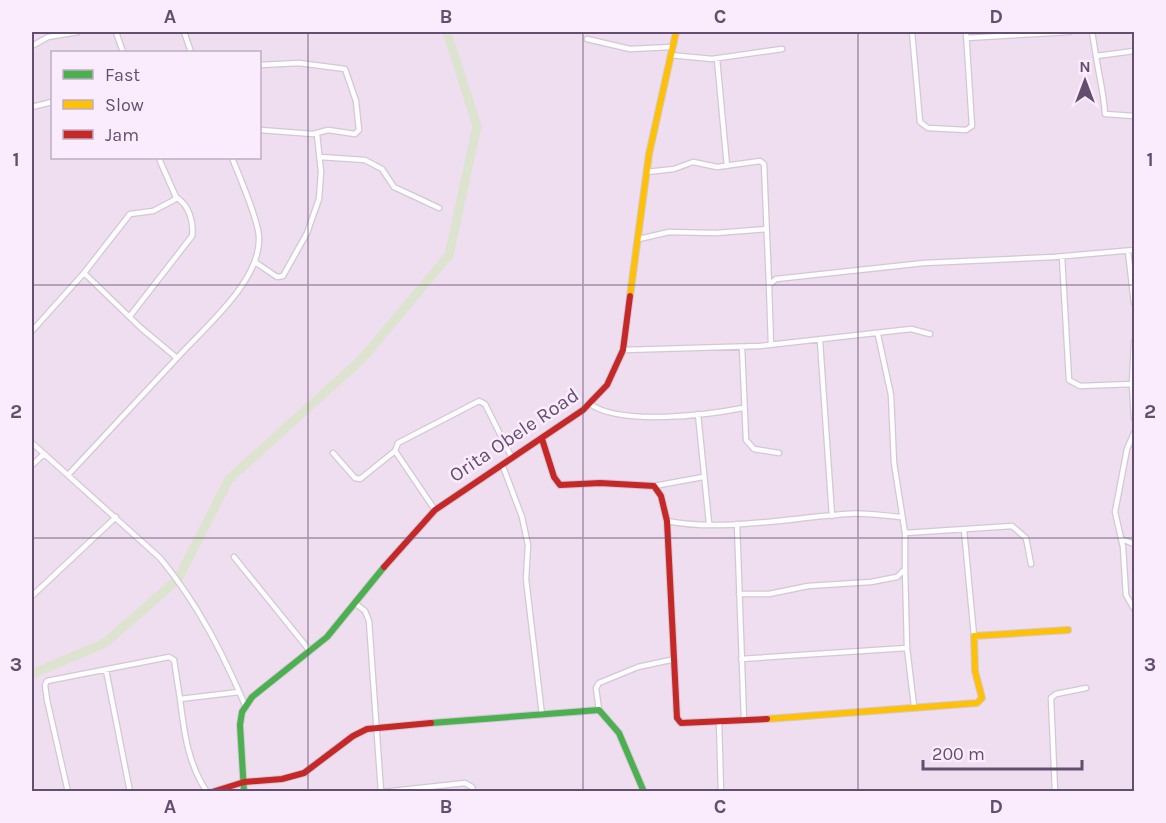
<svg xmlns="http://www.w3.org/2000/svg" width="1166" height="823" viewBox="0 0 1166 823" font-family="Karla,sans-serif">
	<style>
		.residential { fill: #eedef0; fill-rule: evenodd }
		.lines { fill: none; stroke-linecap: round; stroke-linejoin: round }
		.river { stroke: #dce3ce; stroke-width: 9 }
		.street-casing { stroke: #d1c8d4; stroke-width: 7 }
		.fast-casing { stroke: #d2c8d5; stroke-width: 8 }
		.slow-casing { stroke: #d2c8d5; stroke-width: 8 }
		.jam-casing { stroke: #d2c8d5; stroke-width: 8 }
		.street { stroke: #fdfcfe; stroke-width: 4.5 }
		.fast { stroke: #4caf50; stroke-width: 6 }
		.slow { stroke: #ffc107; stroke-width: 6 }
		.jam { stroke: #c62828; stroke-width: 6 }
		.grid { fill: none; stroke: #644e6f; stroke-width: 1.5; stroke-opacity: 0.55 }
		.labels { text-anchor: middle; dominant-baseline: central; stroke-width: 5; stroke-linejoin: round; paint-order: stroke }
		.street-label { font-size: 20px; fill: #644e6f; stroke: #fbecfd }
		.neatline { fill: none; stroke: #644e6f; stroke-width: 2 }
		.grid-label { font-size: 20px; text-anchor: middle; font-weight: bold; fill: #644e6f }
	</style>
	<rect width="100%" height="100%" fill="#f4eaf5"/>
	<path class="residential" d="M32,32h1102v759h-1102zM52,52h208v106h-208z"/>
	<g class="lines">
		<path class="river" d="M32,674l73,-31 73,-64 51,-100 133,-120 87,-104 28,-129 -30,-94"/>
		<g class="street-casing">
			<path id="street" d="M116,32l7,20
				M184,32l7,20
				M912,32l8,90 8,6 38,2 6,-4 -6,-94
				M1092,32l4,24 38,-5
				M966,38l103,-6
				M587,39l43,10 41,-2
				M32,46l16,-9 30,-5
				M670,55l42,4 70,-10
				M1096,56c3,20 8,38 9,58l29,2
				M717,59l10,107
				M260,65l39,-2 46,6 11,32 3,29 -4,4 -27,-4 -15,4 -53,-4
				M32,107l20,-5
				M320,157l45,3 17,9 12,18 45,21
				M647,172l27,-3 19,-7 24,5 43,-6 4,3 5,121
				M639,239l30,-7 47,1 50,-4
				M1128,251l6,52
				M1062,257l7,123 11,6 52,-2
				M255,262l22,15 6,-1 24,-43 12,-34 2,-27 -4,-38
				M130,316l62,-80c2,-14 -3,-31 -16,-39
				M32,331l52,-58 46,-59 23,-3 21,-11 2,-3 -16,-36 1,-3
				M820,341l12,175
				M1134,342l-2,42 2,34
				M771,345l-2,-60 7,-6 148,-16 130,-6 80,-7
				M742,347l4,93 8,9 25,4
				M623,350l137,-4 151,-17 19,5
				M177,358c28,-31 84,-77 82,-121 -1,-18 -20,-62 -27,-79
				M590,404c31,22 117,11 153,4
				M698,414l11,109
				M1134,433l-7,16 -12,63 8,35 3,48 8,14
				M32,443l128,115c38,46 62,94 85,147
				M333,453l22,25 5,1 35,-28
				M502,464l20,53 6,28 -2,34 16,136
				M32,465l12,-11
				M68,475l109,-117 -36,-30 -57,-55
				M654,486l49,-9
				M435,510l-40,-59 3,-8 81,-42 6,3 27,54
				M667,521c55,11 123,-3 179,-7 18,-2 37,2 55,3
				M737,524l7,196
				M964,530l10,106
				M905,533l107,-7 14,12 5,26
				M1121,539l13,5
				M234,557l76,94
				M905,569l2,79 7,58
				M739,594h30l39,-8 63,-4 26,-5 8,-8v-36l-11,-70 -3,-68 -13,-60
				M32,596l84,-79
				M356,604l9,7 4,10 12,171
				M741,659l166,-11
				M106,670l24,122
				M180,699c4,33 8,65 27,93
				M599,710l-3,-22 3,-5 39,-16 37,-8
				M719,721l2,71
				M68,792l-21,-92 -2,-15 2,-4 122,-24 5,3 6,39 59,-7
				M383,792l82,-9 7,4 1,5
				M1055,792l-4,-94 5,-4 30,-6"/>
		</g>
		<g class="fast-casing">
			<path id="fast" d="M431,723l168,-13 20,23 25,59
				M244,792l-4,-67 2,-13 10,-15 75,-60 57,-70"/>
		</g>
		<g class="slow-casing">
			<path id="slow" d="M630,296l19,-142 27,-122
				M767,719l210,-16 5,-5 -7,-27 -1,-35 94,-6"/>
		</g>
		<g class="jam-casing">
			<path id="jam" d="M542,439l12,38 6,8 40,-2 54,3 7,10 6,25 10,197 4,5 86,-4
				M384,567l51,-57 148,-100 24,-25 16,-35 7,-54
				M212,792l32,-10 38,-3 22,-6 49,-37 14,-7 64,-6"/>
		</g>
		<use href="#street" class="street"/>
		<use href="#fast" class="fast"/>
		<use href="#slow" class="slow"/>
		<use href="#jam" class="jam"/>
	</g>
	<path class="grid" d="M308,32v760M583,32v760M858,32v760M32,285h1102M32,538h1102"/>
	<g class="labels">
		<g class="street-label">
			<text transform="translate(514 435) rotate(-34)">Orita Obele Road</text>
		</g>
	</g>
	<rect width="1166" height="823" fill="none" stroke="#fbecfd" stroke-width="66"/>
	<rect x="51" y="51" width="210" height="108" fill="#fbecfd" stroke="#bfadc4" stroke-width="1.5"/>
	<rect x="63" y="70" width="30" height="9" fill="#4caf50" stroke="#bfadc4" stroke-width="1.5"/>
	<text x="105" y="81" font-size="18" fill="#644e6f">Fast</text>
	<rect x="63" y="100" width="30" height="9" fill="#ffc107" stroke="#bfadc4" stroke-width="1.5"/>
	<text x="105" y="111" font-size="18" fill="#644e6f">Slow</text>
	<rect x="63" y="130" width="30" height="9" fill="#c62828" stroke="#bfadc4" stroke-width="1.5"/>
	<text x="105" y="141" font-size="18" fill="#644e6f">Jam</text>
	<g transform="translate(1085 81)" stroke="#fbecfd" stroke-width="4.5" paint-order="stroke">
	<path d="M0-4.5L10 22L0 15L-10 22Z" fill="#644e6f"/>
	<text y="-9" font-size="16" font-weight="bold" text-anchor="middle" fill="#644e6f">N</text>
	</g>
	<path d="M923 760v9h159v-9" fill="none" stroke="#644e6f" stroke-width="3"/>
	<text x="932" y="760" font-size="18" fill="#644e6f" stroke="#fbecfd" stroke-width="4.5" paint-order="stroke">200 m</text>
	<rect x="33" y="33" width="1100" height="757" class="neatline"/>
	<g class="grid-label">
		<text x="170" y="23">A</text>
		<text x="446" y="23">B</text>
		<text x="720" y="23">C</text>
		<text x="996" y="23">D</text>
		<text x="16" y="166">1</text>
		<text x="1150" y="166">1</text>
		<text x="16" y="418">2</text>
		<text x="1150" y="418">2</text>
		<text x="16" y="671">3</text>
		<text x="1150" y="671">3</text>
		<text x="170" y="813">A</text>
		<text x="446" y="813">B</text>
		<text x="720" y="813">C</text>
		<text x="996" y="813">D</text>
	</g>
</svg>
